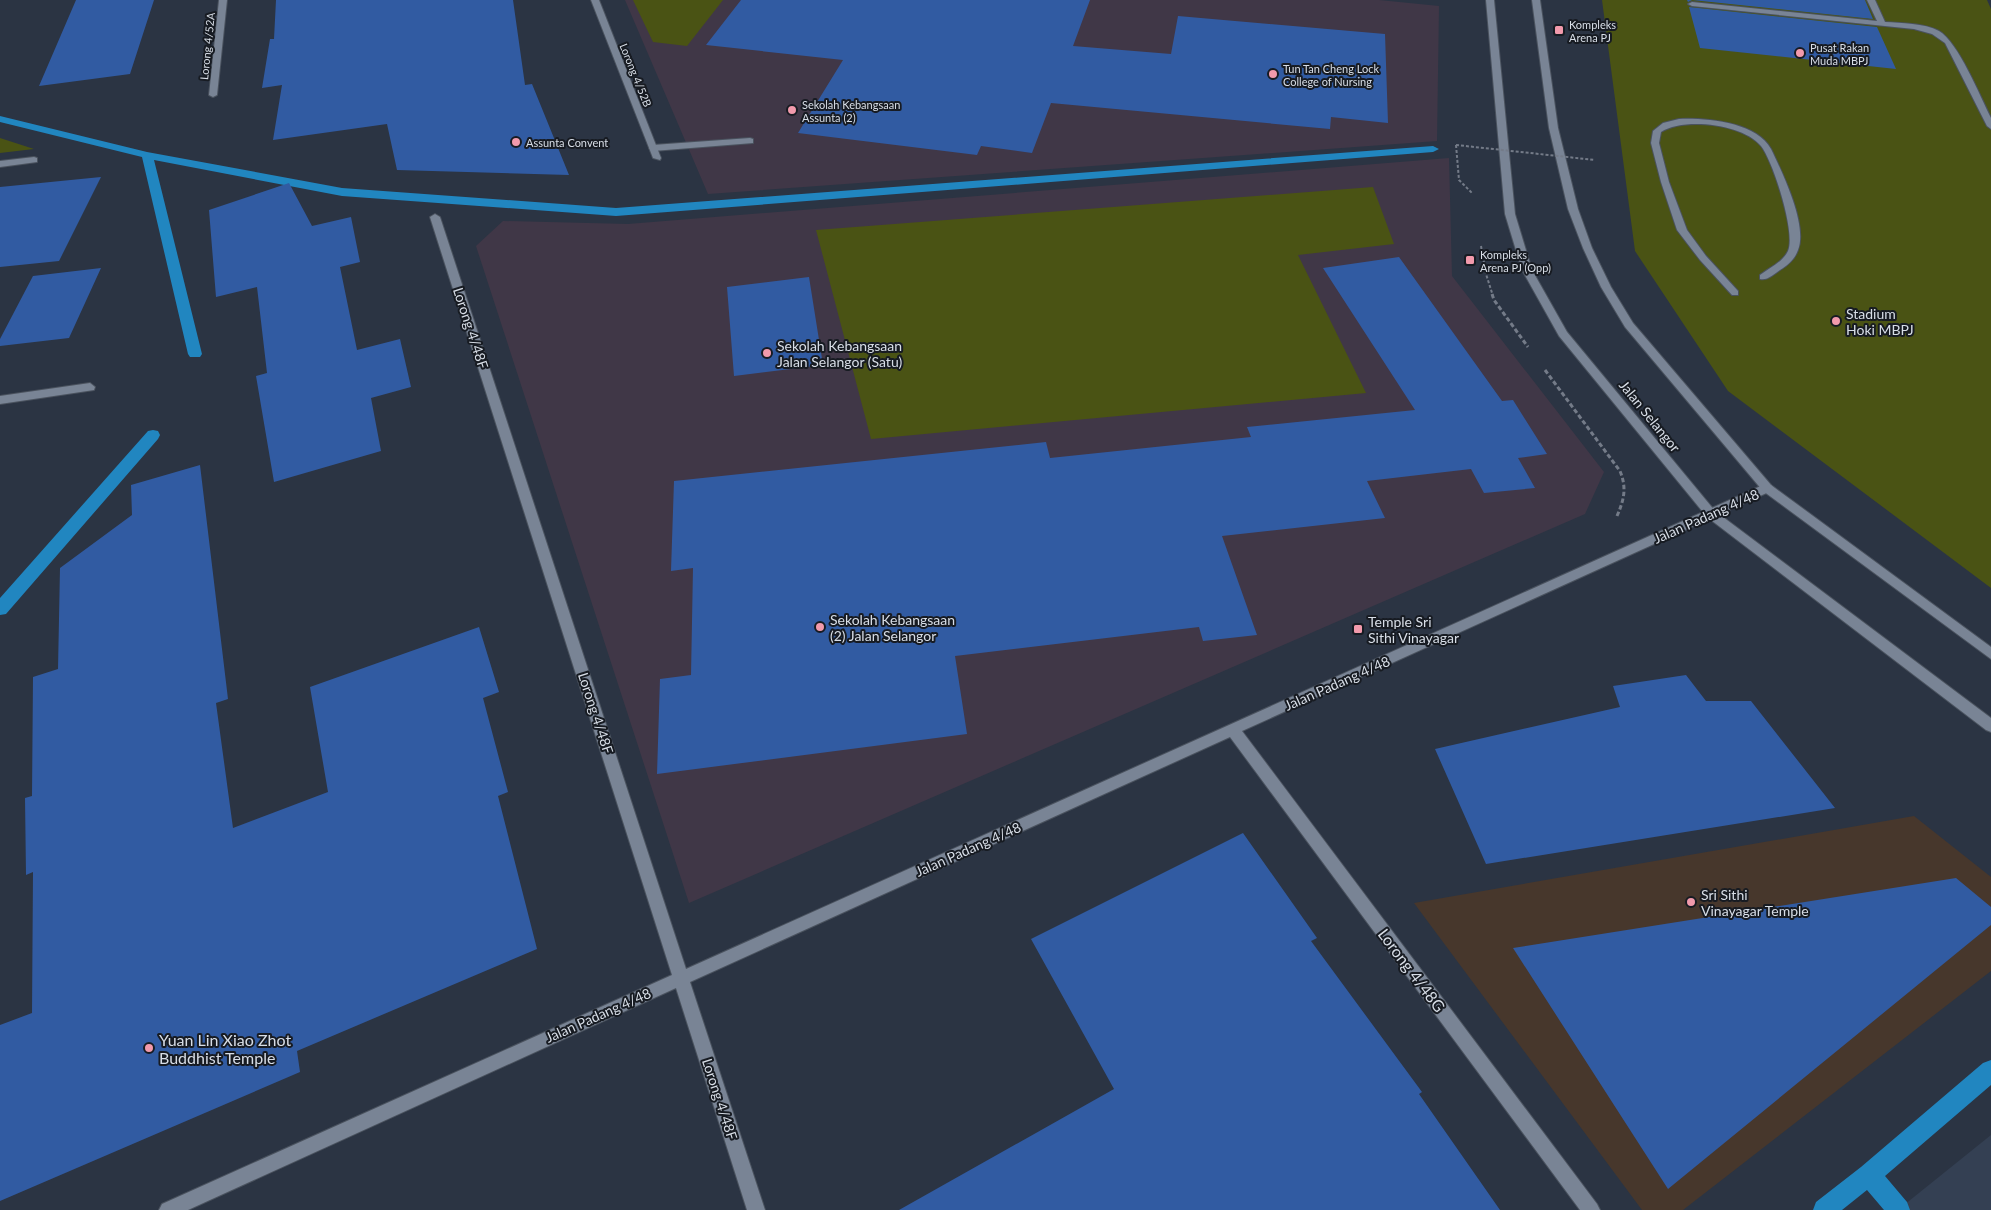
<svg xmlns="http://www.w3.org/2000/svg" width="1991" height="1210" viewBox="0 0 1991 1210" font-family="Lato,sans-serif">
	<style>
		.commercial { fill: #47372c }
		.built { fill: #344053 }
		.education { fill: #403747 }
		.green { fill: #4a5314 }
		.lines { fill: none; stroke-linecap: round; stroke-linejoin: round }
		.stream { fill: #2186c0; fill-rule: evenodd }
		.building { fill: #315ba2 }
		.service-casing { stroke: #4a525e; stroke-width: 2 }
		.minor-casing { stroke: #4a525e; stroke-width: 2 }
		.secondary-casing { stroke: #4a525e; stroke-width: 2 }
		.path-far1 { stroke: #747b88; stroke-width: 2; stroke-dasharray: 3 2; stroke-linecap: butt }
		.path { stroke: #747b88; stroke-width: 3; stroke-dasharray: 4.5 2.5; stroke-linecap: butt }
		.service { fill: #798495; fill-rule: evenodd }
		.minor { fill: #798495; fill-rule: evenodd }
		.secondary { fill: #798495; fill-rule: evenodd }
		.path-bridge { stroke: #747b88; stroke-width: 2; stroke-dasharray: 3 2; stroke-linecap: butt }
		.poi-dot { fill: #f29aac; stroke: #171b22; stroke-width: 2 }
		.labels { text-anchor: middle; dominant-baseline: central; stroke-width: 4; stroke-linejoin: round; paint-order: stroke }
		.far-poi-label { font-size: 11px; fill: #d8dee7; stroke: #171b22; text-anchor: start }
		.far-street-label { font-size: 11px; fill: #d8dee7; stroke: #171b22 }
		.poi-label { font-size: 14px; fill: #d8dee7; stroke: #171b22; text-anchor: start }
		.street-label { font-size: 14px; fill: #d8dee7; stroke: #171b22 }
		.near-street-label { font-size: 16px; fill: #d8dee7; stroke: #171b22 }
		.near-poi-label { font-size: 16px; fill: #d8dee7; stroke: #171b22; text-anchor: start }
	</style>
	<rect width="100%" height="100%" fill="#2b3443"/>
	<path class="commercial" d="M1914,816l77,61v94l-308,239h-41l-228,-307z"/>
	<path class="built" d="M1991,1135v75h-82l-5,-5z"/>
	<path class="education" d="M625,0h754l60,6 -2,135 -729,53z
		M1449,158l3,118 152,196 -19,42 -896,389 -213,-657 27,-25 125,3z"/>
	<path class="green" d="M633,0h90l-36,46 -34,-4z
		M1602,0h385l4,9v579l-263,-197 -93,-140z
		M0,138l34,11 -34,4z
		M1373,187l21,57 -96,11 68,138 -495,46 -55,-209z"/>
	<g class="lines">
		<path class="stream" d="M0,116l147,36 195,36 274,20 817,-62 6,3 -6,3 -817,64 -274,-20 -188,-36 48,194 -2,3h-10l-2,-3 -46,-197 -142,-35z
			M153,430l5,1 2,4 -2,4 -152,175 -6,1v-17l148,-167z
			M1991,1060v25l-106,91 22,26 3,8h-26l-17,-20 -25,20h-29l3,-8 45,-35 122,-104z"/>
	</g>
	<path class="building" d="M76,0h78l-24,74 -91,12z
		M276,0h237l12,85 7,-1 37,91 -172,-5 -10,-46 -114,16 9,-55 -20,3 8,-49h4z
		M741,0h349l-17,46 98,8 7,-38 207,18 3,89 -57,-6 -1,12 -279,-26 -19,50 -51,-7 -4,9 -179,-22 45,-73 -137,-15z
		M1687,0h178l8,19 -181,-19 -4,2z
		M1689,7l188,20 19,42 -196,-21z
		M101,177l-42,84 -59,6v-80z
		M289,183l23,43 39,-9 9,45 -20,5 17,83 43,-11 11,48 -40,11 10,53 -107,31 -18,-106 11,-3 -10,-86 -41,10 -7,-87z
		M1399,257l103,144 11,-1 34,54 -29,4 17,30 -51,5 -13,-24 -104,12 18,37 -163,18 35,99 -54,6 -4,-14 -244,29 12,78 -310,40 3,-95 31,-4 2,-107 -22,3 3,-90 372,-39 4,16 201,-21 -4,-10 168,-17 -92,-142z
		M101,268l-32,70 -69,8v-7l33,-63z
		M809,277l14,88 -89,11 -7,-89z
		M200,465l28,234 -12,4 17,125 95,-36 -18,-105 169,-60 20,65 -16,6 25,94 -10,4 39,153 -240,102 3,21 -300,129v-176l32,-12 1,-141 -7,3 -1,-77 7,-2 1,-119 25,-8 2,-101 72,-53 -1,-30z
		M1686,675l20,26h45l84,107 -349,56 -51,-115 185,-42 -7,-21z
		M1243,833l74,105 -6,3 111,151 -3,2 81,116h-601l215,-121 -83,-150z
		M1956,878l35,29v18l-323,264 -155,-241z"/>
	<g class="lines">
		<g class="service-casing">
			<path id="service" d="M1867,0h8l10,22c16,1 39,1 54,9 19,11 41,65 52,87v11l-4,-3 -42,-83 -13,-9 -18,-5 -222,-23 -4,-2 4,-2 185,19z
				M1679,119c28,-1 77,3 92,30 11,23 37,76 27,101 -3,9 -10,15 -18,20 -6,4 -13,11 -20,9v-4c9,-7 23,-13 28,-24 8,-18 -15,-90 -27,-105 -18,-22 -77,-29 -100,-14l-2,11 10,39 18,48 19,26 32,35v4h-6l-32,-35 -23,-30 -16,-48 -10,-39 2,-12 10,-8z
				M750,138l3,1v4l-100,8 -4,-3 4,-3z"/>
		</g>
		<g class="minor-casing">
			<path id="minor" d="M219,0h8l-10,95 -4,2 -4,-2z
				M591,0h8l62,158 -1,2 -7,-2z
				M34,157l3,1v4l-37,5v-6z
				M435,214l5,3 246,752 1077,-484h8l2,3 -2,3 -529,240 355,473 3,6h-20l-350,-473 -540,245 75,228h-18l-71,-222 -488,222h-29l3,-6 510,-229 -242,-758z
				M90,383l5,4 -1,3 -94,14v-8z"/>
		</g>
		<g class="secondary-casing">
			<path id="secondary" d="M1486,0h8l21,214 17,56 35,62 148,179 276,207v14l-5,-2 -279,-213 -148,-181 -37,-66 -17,-56z
				M1532,0h8l18,128 20,81 14,39 19,39 22,36 138,162 220,162v12l-228,-168 -138,-164 -24,-40 -18,-39 -15,-39 -19,-81z"/>
		</g>
		<path class="path-far1" d="M1456,145l3,35 13,13
			M1481,246l5,28 7,22"/>
		<path class="path" d="M1492,294l2,6 34,47
			M1545,370l75,101c7,17 4,29 -3,45"/>
		<use href="#service" class="service"/>
		<use href="#minor" class="minor"/>
		<use href="#secondary" class="secondary"/>
		<path class="path-bridge" d="M1456,145l139,15"/>
	</g>
	<g class="poi-dot">
		<rect x="1554" y="25" width="10" height="10" rx="2.5"/>
		<circle cx="1800" cy="53" r="5"/>
		<circle cx="1273" cy="74" r="5"/>
		<circle cx="792" cy="110" r="5"/>
		<circle cx="516" cy="142" r="5"/>
		<rect x="1465" y="255" width="10" height="10" rx="2.5"/>
		<circle cx="1836" cy="321" r="5"/>
		<circle cx="767" cy="353" r="5"/>
		<circle cx="820" cy="627" r="5"/>
		<rect x="1353" y="624" width="10" height="10" rx="2.5"/>
		<circle cx="1691" cy="902" r="5"/>
		<circle cx="149" cy="1048" r="5"/>
	</g>
	<g class="labels">
		<g class="far-poi-label">
			<text x="1569" y="24">Kompleks<tspan x="1569" dy="13">Arena PJ</tspan></text>
			<text x="1810" y="47">Pusat Rakan<tspan x="1810" dy="13">Muda MBPJ</tspan></text>
			<text x="1283" y="68">Tun Tan Cheng Lock<tspan x="1283" dy="13">College of Nursing</tspan></text>
			<text x="802" y="104">Sekolah Kebangsaan<tspan x="802" dy="13">Assunta (2)</tspan></text>
			<text x="526" y="142">Assunta Convent</text>
			<text x="1480" y="254">Kompleks<tspan x="1480" dy="13">Arena PJ (Opp)</tspan></text>
		</g>
		<g class="far-street-label">
			<text transform="translate(207 46) rotate(-84)">Lorong 4/52A</text>
			<text transform="translate(636 75) rotate(68)">Lorong 4/52B</text>
		</g>
		<g class="poi-label">
			<text x="1846" y="313">Stadium<tspan x="1846" dy="16">Hoki MBPJ</tspan></text>
			<text x="777" y="345">Sekolah Kebangsaan<tspan x="777" dy="16">Jalan Selangor (Satu)</tspan></text>
			<text x="830" y="619">Sekolah Kebangsaan<tspan x="830" dy="16">(2) Jalan Selangor</tspan></text>
			<text x="1368" y="621">Temple Sri<tspan x="1368" dy="16">Sithi Vinayagar</tspan></text>
			<text x="1701" y="894">Sri Sithi<tspan x="1701" dy="16">Vinayagar Temple</tspan></text>
		</g>
		<g class="street-label">
			<text transform="translate(471 328) rotate(72)">Lorong 4/48F</text>
			<text transform="translate(1650 416) rotate(51)">Jalan Selangor</text>
			<text transform="translate(1706 516) rotate(-24)">Jalan Padang 4/48</text>
			<text transform="translate(1337 683) rotate(-24)">Jalan Padang 4/48</text>
			<text transform="translate(596 713) rotate(72)">Lorong 4/48F</text>
			<text transform="translate(968 849) rotate(-24)">Jalan Padang 4/48</text>
			<text transform="translate(598 1015) rotate(-24)">Jalan Padang 4/48</text>
			<text transform="translate(720 1099) rotate(72)">Lorong 4/48F</text>
		</g>
		<g class="near-street-label">
			<text transform="translate(1412 970) rotate(53)">Lorong 4/48G</text>
		</g>
		<g class="near-poi-label">
			<text x="159" y="1039">Yuan Lin Xiao Zhot<tspan x="159" dy="18">Buddhist Temple</tspan></text>
		</g>
	</g>
</svg>
